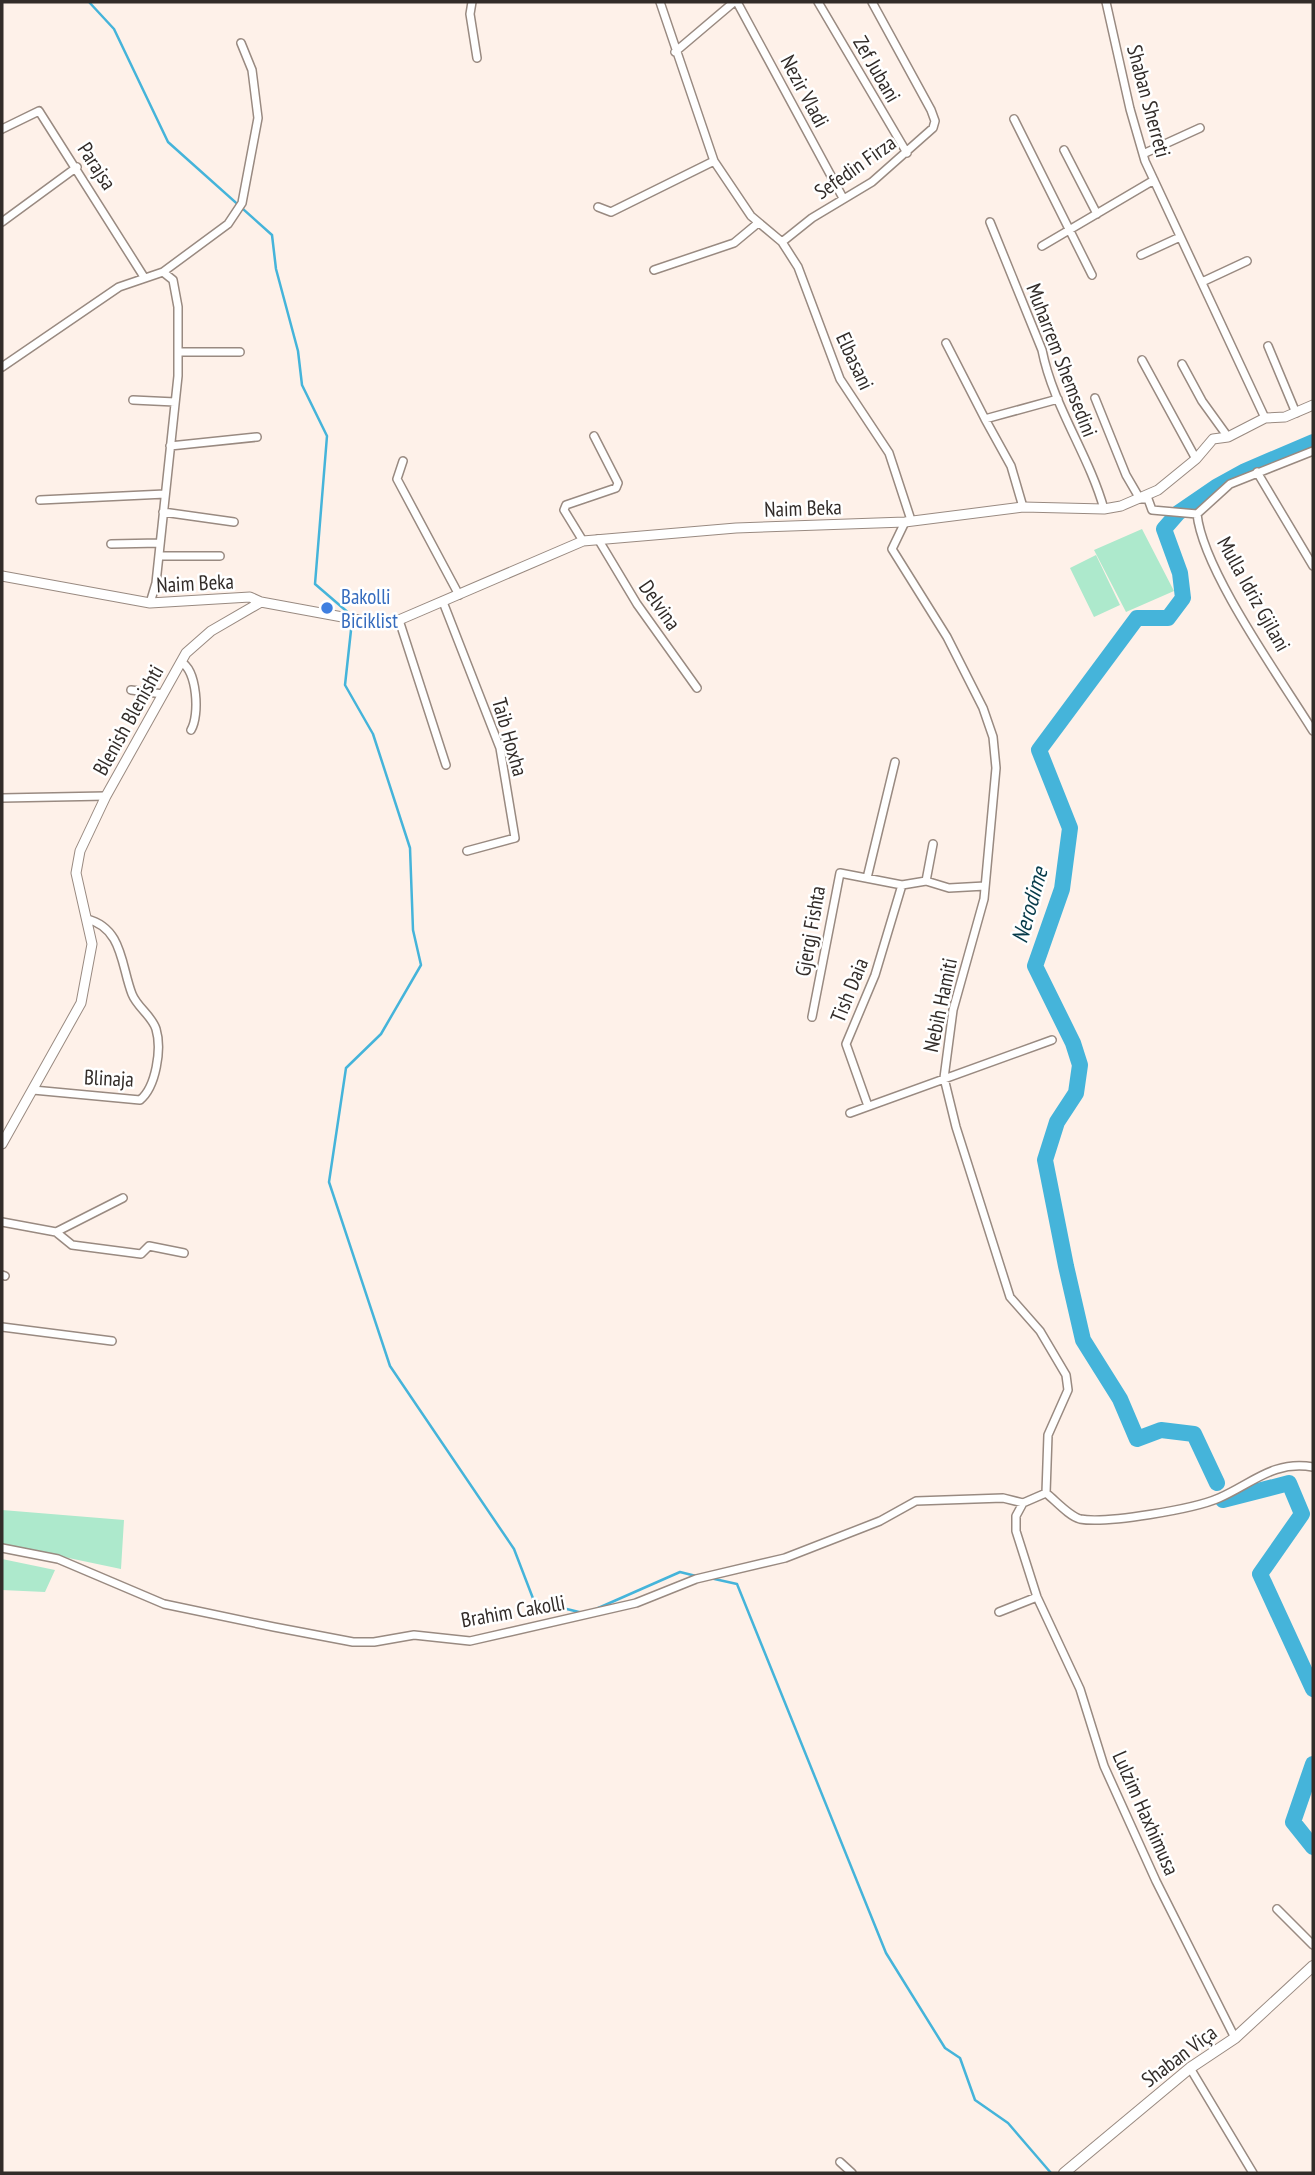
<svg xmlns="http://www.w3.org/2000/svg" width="1315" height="2175" viewBox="0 0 1315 2175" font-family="'PT Sans Narrow',sans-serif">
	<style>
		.green { fill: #ade9cc }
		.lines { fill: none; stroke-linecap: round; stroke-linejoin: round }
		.stream { stroke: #45b4da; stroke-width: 2.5 }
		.river { stroke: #45b4da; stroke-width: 16 }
		.minor-casing { stroke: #998a81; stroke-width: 10 }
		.tertiary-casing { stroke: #998a81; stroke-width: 11 }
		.secondary-casing { stroke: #998a81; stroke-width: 12 }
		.minor { stroke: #fff; stroke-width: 7 }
		.tertiary { stroke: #fff; stroke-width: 9 }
		.secondary { stroke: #fff; stroke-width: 10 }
		.shop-dot { fill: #3f7fe0; stroke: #fff; stroke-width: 2.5 }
		.labels { text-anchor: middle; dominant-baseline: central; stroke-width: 5; stroke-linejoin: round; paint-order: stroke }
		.street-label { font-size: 21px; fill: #322c29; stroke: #fff }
		.shop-label { font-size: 21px; fill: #366cbe; stroke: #fff; text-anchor: start }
		.water-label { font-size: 23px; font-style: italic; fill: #073b4a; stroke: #fff }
	</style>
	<rect width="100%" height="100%" fill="#fef1e9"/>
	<path class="green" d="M1142,529l32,62 -48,21 -32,-62z
		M1096,555l24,50 -26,12 -24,-49z
		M2,1510l122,10 -3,49 -119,-25z
		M2,1559l53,11 -10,22 -43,-2z"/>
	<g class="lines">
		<path class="stream" d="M89,2l25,27 54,113 104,93 4,34 22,82 4,34 25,51 -12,148 36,31
			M352,621l-7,64 28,49 37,114 3,82 8,35 -40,69 -35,34 -17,114 61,184 124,183 20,52 49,12
			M710,1578l27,6 149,369 59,95 15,10 15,42 33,23 43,50
			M596,1609l84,-37 16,4"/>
		<path class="river" d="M1217,1483l-23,-49 -33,-4 -24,9 -17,-40 -37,-59 -17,-74 -21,-106 12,-38 19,-29 4,-28 -7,-22 -38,-77 27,-77 8,-61 -31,-78 98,-132h31l15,-20 -3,-25 -16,-44 14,-16 38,-26 29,-16 68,-29
			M1223,1500l66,-17 13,31 -42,60 53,115
			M1313,1764l-20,58 20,25"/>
		<g class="minor-casing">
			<path id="minor" d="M472,2l-2,12 7,44
				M660,2l54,159 37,55 31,26 16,25 42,112 49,74 22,67
				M737,2l106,196
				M818,2l89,151
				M1106,2l24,107 15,52 120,257
				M675,52l59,-50
				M1014,119l78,156
				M2,129l37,-18 105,166
				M1064,150l33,64
				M1143,154l57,-26
				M598,207l13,5 103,-51
				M2,222l75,-55
				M990,222l52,128c11,56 47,105 62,159
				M782,242l30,-24 60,-36 61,-54 2,-7 -4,-11 -59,-108
				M1042,246l112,-66
				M1141,255l39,-18
				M654,270l80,-27 24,-20
				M163,272l65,-48 14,-21 16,-85 -6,-48 -11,-27
				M1202,282l45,-21
				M946,343l39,76
				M1268,346l28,67
				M178,352h62
				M1142,360l54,99
				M1182,364l20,37 26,36
				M2,367l117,-80 44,-15 10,8 5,27v69l-22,207 -6,20
				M1095,398l31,77 14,24h8l4,11 45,4
				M133,400l42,2
				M170,446l87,-9
				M1313,451l-83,33 -33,30c6,57 84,165 116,217
				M403,461l-6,18 62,116
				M1257,472l56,94
				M40,500l125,-6
				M1023,507l-12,-41 -26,-47 73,-20
				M163,512l71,10
				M905,522l-13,27 55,88 36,71 10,29 3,31 -12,131 -31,111 -9,68 12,49 54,170 30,34 26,44 2,15 -20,45 -2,58
				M598,539l39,65 60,84
				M583,541l-19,-31 2,-5 50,-17 2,-5 -24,-47
				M111,544l49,-1
				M159,556h61
				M443,602l57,146 15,90 -48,13
				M399,620l47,145
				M181,662c16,8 19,53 10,68
				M131,690l32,4
				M2,798l104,-2
				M867,878l28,-116
				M926,881l7,-37
				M812,1017l28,-144 62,12 24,-4 23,7 36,-2
				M33,1090l107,10c16,-13 22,-51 16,-71 -4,-13 -19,-22 -24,-35 -11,-28 -9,-66 -45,-75
				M868,1106l-22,-62 29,-69 27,-90
				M850,1113l202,-73
				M2,1222l54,10 16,13 69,9 8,-8 35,7
				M56,1232l67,-34
				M2,1275l3,1
				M2,1327l110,14
				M2,1548l56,11 106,45 110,23 79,15h21l40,-7 56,6 166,-38 60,-24 89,-21 95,-37 36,-20 87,-3 20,5
				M999,1612l38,-15
				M1277,1909l36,36
				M1235,2038l-79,-157 -52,-115 -24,-77 -43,-92 -21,-66v-15l7,-13 23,-10c10,8 23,23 34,26 26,5 114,-10 139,-21 34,-15 55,-38 94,-31
				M1190,2068l63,105
				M840,2162l12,11"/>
		</g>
		<g class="tertiary-casing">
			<path id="tertiary" d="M2,576l148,27 100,-6 11,5 114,21 24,-3 184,-79 153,-13 169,-6 118,-15 81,2 17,-3 37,-16 38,-31 17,-20 15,-2 37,-19 20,-1 28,-12
				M2,1144l79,-141 11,-59 -16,-71 4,-22 26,-55 80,-143 25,-22 50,-29"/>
		</g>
		<g class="secondary-casing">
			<path id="secondary" d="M1064,2173l126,-105 45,-30 78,-72"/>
		</g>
		<use href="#minor" class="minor"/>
		<use href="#tertiary" class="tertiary"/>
		<use href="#secondary" class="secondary"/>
	</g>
	<circle class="shop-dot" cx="327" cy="608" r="7"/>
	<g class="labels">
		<g class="street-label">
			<text transform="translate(877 69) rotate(60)">Zef Jubani</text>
			<text transform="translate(805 91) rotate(62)">Nezir Vladi</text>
			<text transform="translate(1149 101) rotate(75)">Shaban Sherreti</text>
			<text transform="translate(97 166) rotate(57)">Parajsa</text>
			<text transform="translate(855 167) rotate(-35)">Sefedin Firza</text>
			<text transform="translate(1062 360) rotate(69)">Muharrem Shemsedini</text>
			<text transform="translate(855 361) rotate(65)">Elbasani</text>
			<text transform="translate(803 508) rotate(-2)">Naim Beka</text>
			<text transform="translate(195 583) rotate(-3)">Naim Beka</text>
			<text transform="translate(1254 594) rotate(61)">Mulla Idriz Gjilani</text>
			<text transform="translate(660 605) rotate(55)">Delvina</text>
			<text transform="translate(128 720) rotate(-61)">Blenish Blenishti</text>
			<text transform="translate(510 737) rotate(74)">Taib Hoxha</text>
			<text transform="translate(810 931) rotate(-80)">Gjergj Fishta</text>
			<text transform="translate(849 990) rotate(-68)">Tish Daia</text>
			<text transform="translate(940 1005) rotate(-78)">Nebih Hamiti</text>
			<text transform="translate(109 1078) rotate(3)">Blinaja</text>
			<text transform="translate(513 1611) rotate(-10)">Brahim Cakolli</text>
			<text transform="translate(1146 1813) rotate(66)">Lulzim Haxhimusa</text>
			<text transform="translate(1179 2056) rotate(-37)">Shaban Viça</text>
		</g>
		<g class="shop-label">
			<text x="341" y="596">Bakolli<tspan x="341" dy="24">Biciklist</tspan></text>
		</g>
		<g class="water-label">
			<text transform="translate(1029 905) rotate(-74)">Nerodime</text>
		</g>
	</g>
	<rect width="1315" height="2175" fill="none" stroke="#322c29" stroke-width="7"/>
</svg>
